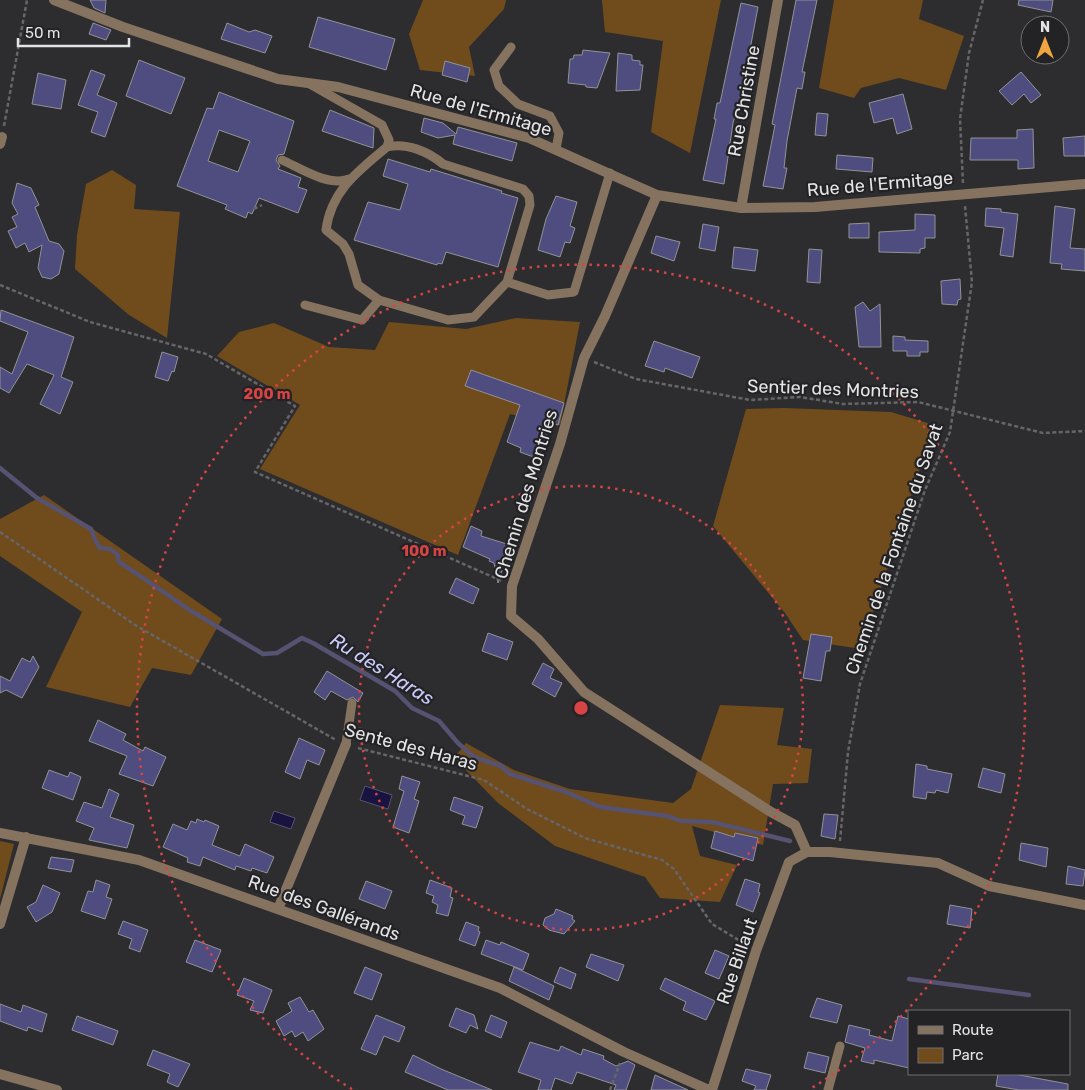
<svg xmlns="http://www.w3.org/2000/svg" width="1085" height="1090" viewBox="0 0 1085 1090" font-family="Rubik,sans-serif">
	<style>
		.green { fill: #704b1c }
		.water { fill: #19133f; stroke: #565271 }
		.lines { fill: none; stroke-linecap: round; stroke-linejoin: round }
		.stream { stroke: #565271; stroke-width: 4.5 }
		.building { fill: #4f4d7f; stroke: #929296; fill-rule: evenodd }
		.path { stroke: #666669; stroke-width: 2.5; stroke-dasharray: 4 2.5; stroke-linecap: butt }
		.service { stroke: #85735f; stroke-width: 9 }
		.minor { stroke: #85735f; stroke-width: 10 }
		.ring { fill: none; stroke: #d84444; stroke-width: 2.5; stroke-dasharray: 2.5 5 }
		.labels { text-anchor: middle; dominant-baseline: central; stroke-width: 4.5; stroke-linejoin: round; paint-order: stroke }
		.street-label { font-size: 18px; fill: #e4e4e6; stroke: #232326 }
		.water-label { font-size: 19px; font-style: italic; fill: #cbcbfb; stroke: #232326 }
		.centre { fill: #d84444; stroke: #232326; stroke-width: 2.5 }
		.ring-label { font-size: 15px; text-anchor: middle; font-weight: bold; fill: #d84444; stroke: #232326; stroke-width: 4.5; stroke-linejoin: round; paint-order: stroke }
	</style>
	<rect width="100%" height="100%" fill="#2d2d30"/>
	<path class="green" d="M423,0h83l-2,9 -35,38 6,29 -55,-6 -11,-36z
		M602,0h119l-31,153 -39,-21 12,-91 -58,-9z
		M834,0h89l-4,19 45,17 -18,54 -47,-12 -38,10 -7,10 -35,-10z
		M112,170l24,15 -2,24 46,3 -13,126 -38,-23 -54,-46 2,-34 9,-51z
		M516,318l64,4 -20,103 -50,-11 -52,141 -198,-86 40,-64 -83,-49 22,-24 35,-9 55,24 46,3 14,-28 77,7z
		M784,408l107,4 43,13 -73,224 -58,-9 -18,-27 -72,-87 33,-117z
		M44,495l178,124 -31,56 -39,-7 -22,39 -84,-20 36,-75 -82,-56v-37z
		M720,705l64,3 -7,37 35,4 -4,34 -35,1 -10,61 -71,-19 8,30 37,9 -17,37 -60,-4 -15,-21 -90,-31 -57,-43 -44,-45 12,-15 48,27 56,19 103,14 18,-14z
		M0,841l14,3 -14,55z"/>
	<path class="water" d="M365,786l27,9 -4,14 -28,-9z
		M274,811l21,7 -4,11 -21,-7z"/>
	<g class="lines">
		<path class="stream" d="M0,468l37,30 54,31 4,11 5,8 10,1 8,6v6l73,50 72,43 14,-1 25,-15 11,5 82,48 17,17 27,13 19,22 16,14 27,9 9,8 56,18 34,15 67,9 14,5 31,1 78,19
			M909,979l120,16"/>
	</g>
	<path class="building" d="M90,0h16l-1,13 -11,-5z
		M796,0h21l-15,72h3l-3,17 -5,-1 -10,53 -3,27h3l-4,21 -20,-3 12,-61 -3,-1z
		M1019,0h34l-2,12 -33,-7z
		M741,3l17,4 -16,85 -9,31 -9,61 -21,-4 13,-61h-2l3,-16h3z
		M318,17l77,22 -9,31 -77,-23z
		M93,23l18,7 -5,10 -17,-6z
		M227,23l22,9 6,-2 17,6 -7,17 -44,-14z
		M583,50l27,3 -13,35 -11,-1v-2l-18,-2 2,-24h3l1,-4h8z
		M618,53l14,2v5l8,1v4h3l-3,25 -24,1z
		M139,60l46,18 -14,36 -45,-18z
		M445,61l25,7 -3,14 -25,-7z
		M91,70l14,5 -8,20 20,8 -12,34 -14,-5 7,-20 -20,-7z
		M1021,72l20,23 -10,8 -7,-9 -12,11 -13,-14z
		M38,73l28,7 -5,29 -29,-5z
		M219,92l75,29 -10,33 -6,1 -2,5 4,6 -2,3 23,9 -3,9 9,3 -9,23 -39,-15 -7,16 -4,-2 -2,6 -21,-9 2,-4 -50,-19 30,-78 6,1zM219,130l31,11 -12,31 -30,-11z
		M903,94l9,35 -15,5 -4,-16 -19,5 -5,-20z
		M330,110l44,18 -1,20 -51,-17z
		M817,113l11,1 -2,22 -11,-1z
		M424,118l19,5 13,11 2,-7 59,16 -5,18 -59,-17 2,-9 -17,3 -17,-6z
		M1033,129l1,39 -16,1v-9h-48l1,-22h46v-8z
		M1085,136v20h-21l-1,-18z
		M837,155l36,3 -1,14 -36,-3z
		M388,159l42,13 1,-3 71,22 -1,2 17,5 -20,69 -52,-15 -4,12 -4,-1 -1,2 -83,-25 14,-38 32,8 8,-26 -25,-8z
		M17,183l14,5 8,17 -4,2 14,34 10,3 5,7 -5,23 -8,5 -9,-2 -4,-9 4,-23 -13,7 -4,-9 -9,5 -8,-17 9,-4 -5,-10 6,-3 -6,-11z
		M556,196l21,6 -7,24 5,2 -5,15 -5,-1 -5,15 -22,-7 8,-31z
		M1055,206l20,3 -5,39 15,1v22l-24,-2 1,-5 -12,-1z
		M986,208l15,1v3l17,2 -5,43 -13,-2 4,-27 -19,-2z
		M915,214l20,1v23h-10v10l-5,1v4l-41,-1v-20l36,-2z
		M869,223v15h-20v-14z
		M703,224l16,3 -4,24 -16,-3z
		M656,236l24,6 -6,19 -23,-8z
		M734,247l24,3 -3,21 -23,-3z
		M809,249l13,1 -2,33 -13,-1z
		M960,279l1,20 -3,1 -1,5 -15,-1 -1,-23z
		M863,302l7,9 10,-7 1,43h-22l-4,-40z
		M1,310l73,27 -13,40 12,5 -13,32 -20,-10 14,-29 -27,-11 -18,29 -9,-5v-21l12,7 16,-42 -28,-11z
		M893,336l12,1v3l23,1v11h-8v4h-13v-5h-14z
		M654,341l46,16 -8,21 -27,-10 -1,4 -19,-6z
		M162,352l16,5 -4,15 -2,-1 -4,10 -13,-4z
		M471,370l93,33 -6,22 -8,-2 -11,36 -19,-7 1,-4 -14,-6 13,-37 -55,-19z
		M471,526l11,5 -1,5 29,9 -12,38 -4,-20 -5,-2 1,-2 -27,-12z
		M456,578l23,11 -6,15 -24,-11z
		M488,633l25,9 -6,18 -25,-9z
		M811,634l21,3 -2,14h-4l-5,30 -18,-3z
		M33,656l6,11 -17,31 -16,-8 -6,3v-17l10,5 12,-23 8,4z
		M543,663l11,6 -4,9 12,5 -7,14 -23,-13z
		M327,671l36,22 -5,9 -5,-5 -6,3 -16,-9 -6,9 -11,-8z
		M98,720l28,14 -3,6 20,11 2,-4 21,10 -13,29 -34,-12 8,-18 -38,-15z
		M299,738l26,12 -6,15 -12,-5 -7,19 -15,-7z
		M916,764l11,2v3l25,5 -4,19 -12,-3 -1,3 -8,-1 -1,7 -13,-2z
		M983,768l22,6 -4,19 -23,-6z
		M49,770l19,7 2,-5 11,5 -8,23 -31,-12z
		M402,776l18,6 -6,17 5,2 -10,32 -16,-6 11,-36 -5,-2z
		M109,789l10,5 -9,23 24,8 -7,23 -38,-8 5,-12 -18,-7 8,-19 18,6z
		M454,797l29,10 -7,21 -14,-4 3,-8 -15,-6z
		M824,814l14,1 -3,24 -14,-3z
		M197,819l7,3 1,-2 14,6 -7,19 28,11 5,-12 29,13 -7,16 -15,-5 -1,3 -15,-5 -1,4 -32,-13 -3,9 -13,-4 1,-4 -25,-11 10,-23 14,6 4,-9 5,2z
		M715,831l19,6 1,-4 23,5 -5,23 -42,-13z
		M1021,843l27,5 -2,19 -27,-7z
		M51,857l23,3 -3,12 -23,-4z
		M1068,866l17,4 -2,16 -17,-2z
		M745,879l15,5 -2,8 2,1 -7,19 -17,-7z
		M96,880l14,5 -4,12 6,2 -7,20 -24,-8 7,-20 5,1z
		M430,880l22,8 -2,9 3,1 -5,18 -12,-3 2,-8 -6,-3 2,-6 -8,-3z
		M366,881l26,10 -7,18 -26,-10z
		M43,885l17,8 -8,19 -16,10 -9,-15 9,-5z
		M950,905l22,4 -2,19 -23,-4z
		M556,909l17,7 -1,3 3,2 -11,13 -15,-4 -6,-5 2,-7 9,-4z
		M123,921l25,9 -8,22 -11,-4 3,-9 -14,-5z
		M466,922l13,5 -1,4 2,1 -5,14 -16,-6z
		M195,940l26,10 -9,22 -26,-10z
		M486,940l14,5 1,-3 28,12 -6,16 -42,-16z
		M715,950l14,6 -10,23 -14,-6z
		M591,954l33,11 -6,16 -32,-14z
		M365,967l17,7 -10,26 -18,-7z
		M514,967l40,19 -5,14 -40,-19z
		M560,967l16,7 -5,15 -17,-7z
		M244,978l28,12 -9,23 -13,-3 4,-9 -17,-6z
		M665,978l50,23 -9,19 -23,-10 3,-8 -26,-13z
		M300,997l9,15 4,-2 11,19 -16,12 -5,-9 -8,5 -3,-6 -8,5 -8,-15 16,-10 -4,-8z
		M817,998l25,7 -5,18 -27,-6z
		M0,1004l21,8 2,-7 24,9 -5,18 -14,-5 -1,4 -27,-10z
		M456,1008l18,7 4,14 -8,-4 -4,8 -17,-7z
		M376,1015l29,12 -6,15 -15,-6 -8,19 -15,-6z
		M491,1015l16,7 -6,16 -16,-7z
		M77,1016l41,15 -5,14 -41,-15z
		M898,1016l11,3v49l-35,-8v4l-13,-3 4,-13 -20,-6 4,-17 21,5 -1,5 23,6z
		M530,1042l29,9 2,-5 20,9 2,-6 21,7 -1,3 13,7 12,-5 7,4 -9,25h-12l2,-5 -39,-13 -5,12 -17,-6 -4,12h-13l3,-10 -23,-8z
		M153,1050l37,14 -12,23 -11,-5 3,-8 -23,-9z
		M808,1052l21,5 -4,16 -21,-5z
		M413,1055l28,14 51,21h-44l-43,-18z
		M746,1069l25,6 -5,15h-12l2,-4 -14,-5z
		M998,1074h16l54,10v6h-49l-23,-4z
		M655,1075l33,15h-37z"/>
	<g class="lines">
		<path class="path" d="M4,126l23,-126
			M963,183l-3,-64 9,-66 14,-53
			M254,209l8,-4
			M0,285l90,37 116,32 89,52 -40,66 247,109
			M594,362l42,17 114,21 50,-3 43,7 75,-2 125,31 42,-2
			M0,532l135,93 201,115
			M358,748l126,32 43,29 58,29 77,22 12,9 38,55 35,21
			M840,841l8,-89 12,-68 65,-194 25,-58 22,-150 -7,-76
			M610,1090l10,-27"/>
		<path class="service" d="M511,47l-17,23 5,16 19,18 32,12 9,17 -3,16
			M310,84l72,41 7,15 -2,7c19,-5 42,5 56,17l80,25 6,7 1,9 -23,77 41,13 26,-3 36,-119
			M387,147c-29,24 -56,44 -61,83l17,14 6,10 9,31 21,15 69,20 26,-3 33,-35
			M282,160c18,8 46,27 67,19
			M305,305l57,15 17,-20
			M346,744l6,-41
			M828,1090l12,-44"/>
		<path class="minor" d="M54,0l69,27 155,52 60,8 191,51 128,57 84,13 74,-1 270,-23
			M0,144l2,-7
			M657,195l-52,121 -21,42 -24,86 -48,142 -1,30 27,23 46,53 187,120 24,13 12,27
			M741,208l37,-208
			M0,833l139,27 361,128 124,64 85,38
			M278,909l68,-165
			M0,924l26,-87
			M0,1074l57,16
			M712,1090l44,-139 33,-89 18,-10h23l108,11 51,23 96,19"/>
	</g>
	<g class="ring">
		<circle cx="581" cy="708" r="222"/>
		<path d="M352 1089A444 444 0 1 1 810 1089"/>
	</g>
	<g class="labels">
		<g class="street-label">
			<text transform="translate(744 101) rotate(-80)">Rue Christine</text>
			<text transform="translate(481 110) rotate(16)">Rue de l'Ermitage</text>
			<text transform="translate(880 184) rotate(-5)">Rue de l'Ermitage</text>
			<text transform="translate(833 389) rotate(2)">Sentier des Montries</text>
			<text transform="translate(526 494) rotate(-73)">Chemin des Montries</text>
			<text transform="translate(894 549) rotate(-71)">Chemin de la Fontaine du Savat</text>
			<text transform="translate(411 747) rotate(15)">Sente des Haras</text>
			<text transform="translate(324 908) rotate(20)">Rue des Gallérands</text>
			<text transform="translate(737 961) rotate(-71)">Rue Billaut</text>
		</g>
		<g class="water-label">
			<text transform="translate(382 669) rotate(32)">Ru des Haras</text>
		</g>
	</g>
	<circle cx="581" cy="708" r="8" class="centre"/>
	<g class="ring-label">
		<text x="267" y="399">200 m</text>
		<text x="424" y="556">100 m</text>
	</g>
	<rect x="908" y="1010" width="162" height="65" fill="#232326" stroke="#707073"/>
	<rect x="918" y="1026" width="25" height="8" fill="#85735f" stroke="#707073"/>
	<text x="952" y="1035" font-size="15" fill="#e4e4e6">Route</text>
	<rect x="918" y="1048" width="25" height="15" fill="#704b1c" stroke="#707073"/>
	<text x="952" y="1060" font-size="15" fill="#e4e4e6">Parc</text>
	<g transform="translate(1045 40)"><circle r="24" fill="#232326" stroke="#707073"/>
	<path d="M0-4L9 19L0 12L-9 19Z" fill="#f1a540"/>
	<text y="-8" font-size="14" font-weight="bold" text-anchor="middle" fill="#e4e4e6">N</text>
	</g>
	<path d="M18 38v8h111v-8" fill="none" stroke="#e4e4e6" stroke-width="2.5"/>
	<text x="25" y="38" font-size="15" fill="#e4e4e6" stroke="#232326" stroke-width="4" paint-order="stroke">50 m</text>
</svg>
